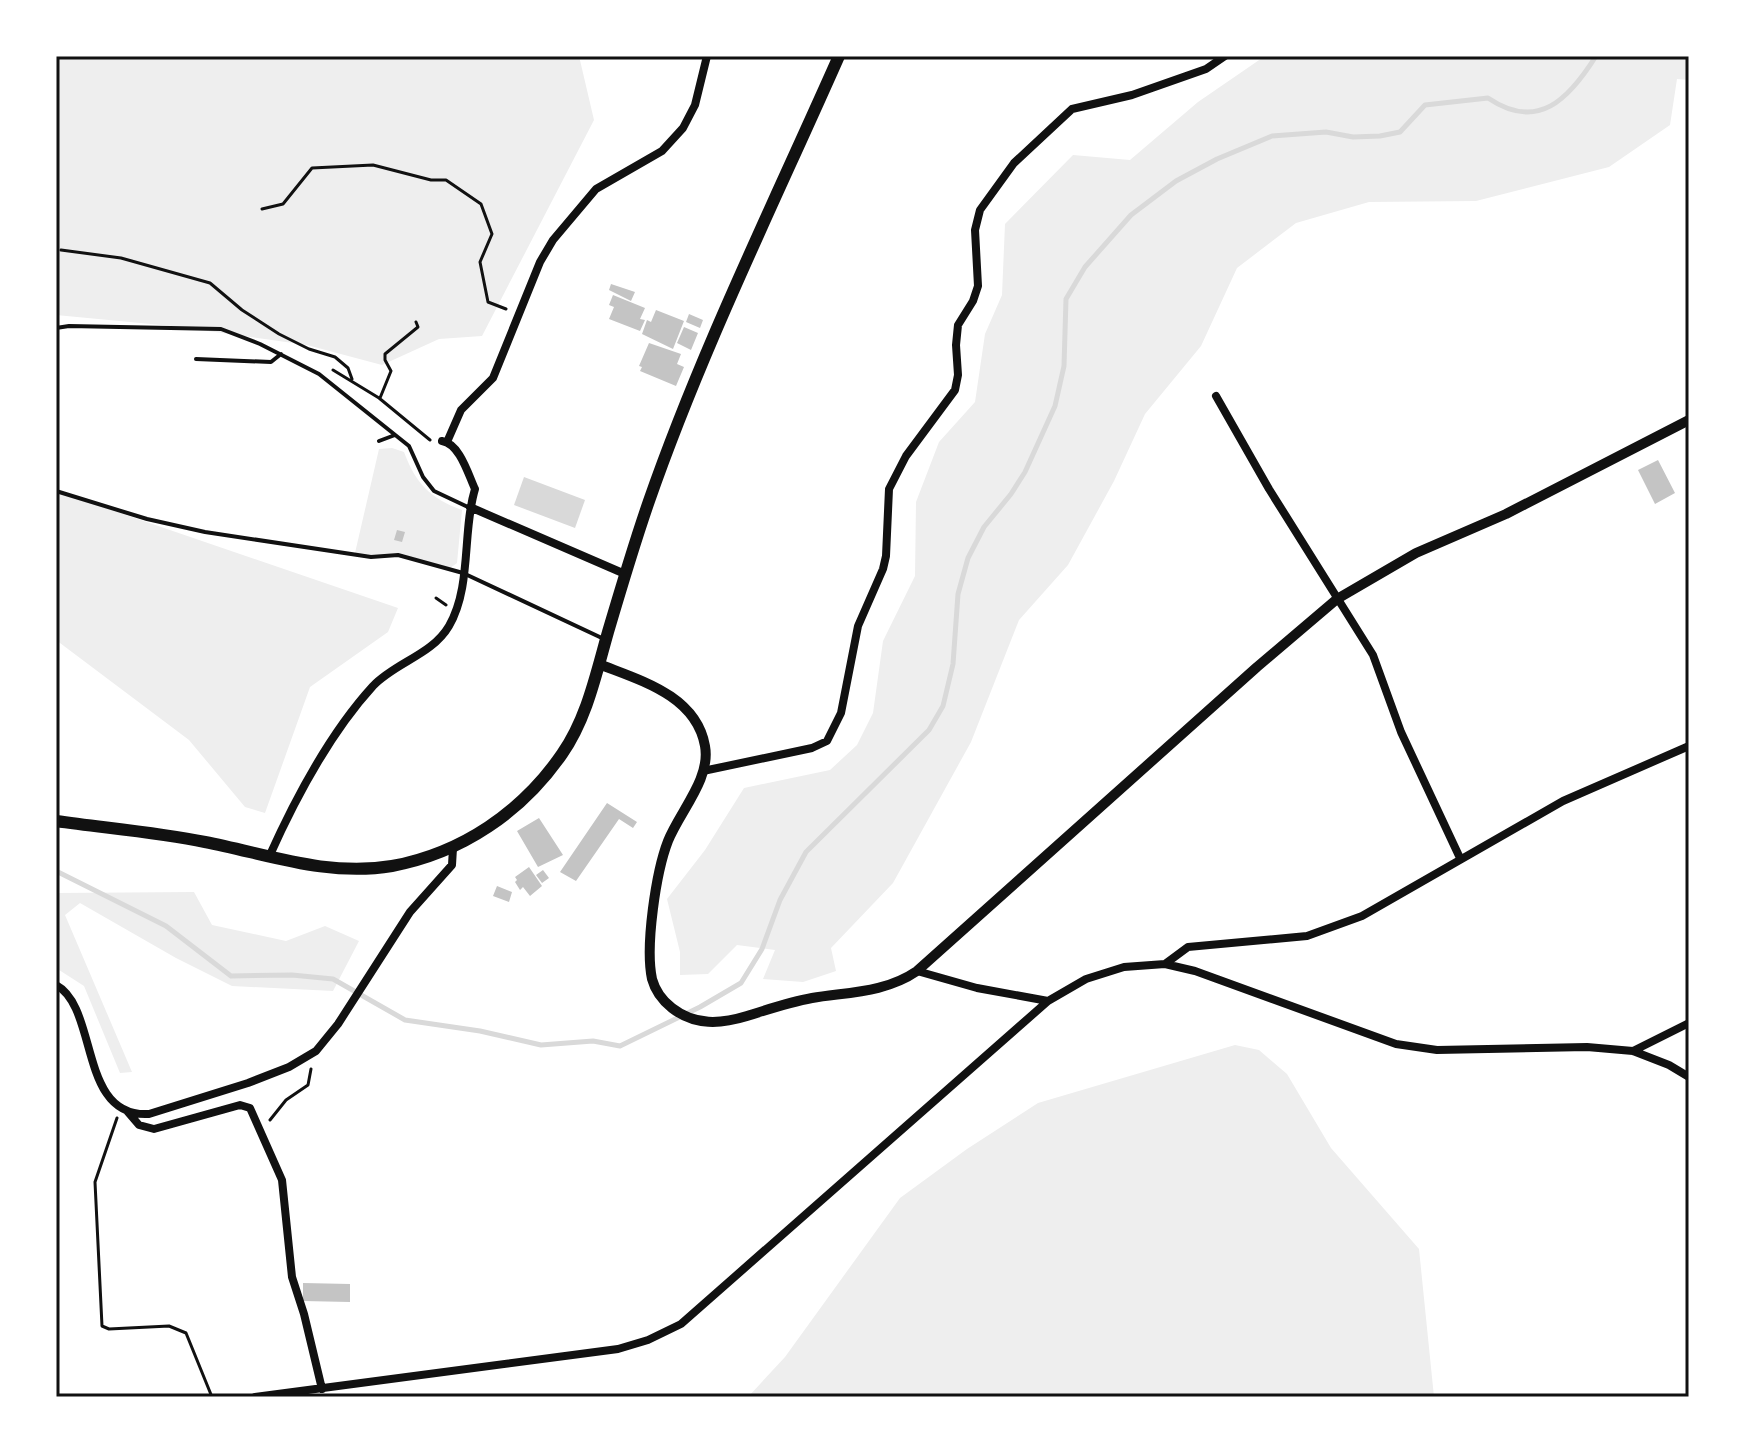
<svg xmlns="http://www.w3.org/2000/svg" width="1745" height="1453" viewBox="0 0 1745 1453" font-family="Figtree,sans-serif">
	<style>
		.green { fill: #eee }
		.water { fill: #d9d9d9 }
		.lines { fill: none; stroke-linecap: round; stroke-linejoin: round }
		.stream { stroke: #d9d9d9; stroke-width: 5 }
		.building { fill: #c4c4c4 }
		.path { stroke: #111; stroke-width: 3 }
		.service { stroke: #111; stroke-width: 4 }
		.minor { stroke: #111; stroke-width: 8 }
		.tertiary { stroke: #111; stroke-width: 10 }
		.primary { stroke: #111; stroke-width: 12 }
		.neatline { fill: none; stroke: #111; stroke-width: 3 }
	</style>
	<rect width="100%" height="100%" fill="#fff"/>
	<path class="green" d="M56,56h523l15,64 -112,216 -43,3 -57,26 -75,-20 -135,-19 -116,-11z
		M1265,56h424v24l-12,-1 -7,46 -61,42 -133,34 -107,1 -73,21 -59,45 -36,78 -56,68 -31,67 -46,84 -49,55 -48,122 -78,141 -62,65 5,23 -33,11 -40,-3 12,-29 -38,-5 -29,29 -28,1v-23l-13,-53 38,-49 39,-62 86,-18 27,-25 16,-32 10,-72 32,-65 1,-74 23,-60 36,-40 10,-68 17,-39 3,-71 68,-69 57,5 68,-58z
		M392,448l12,4c12,32 26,46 58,58l-5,53 -7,5 -52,-15 -28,3 -15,-3 24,-104z
		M56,491l342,117 -10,24 -78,55 -45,126 -20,-6 -56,-67 -133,-100z
		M194,892l18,33 74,16 39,-15 34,15 -26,50 -101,-5 -56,-28 -96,-55 -15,12 67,157 -12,1 -36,-87 -28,-18v-75z
		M1235,1045l24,5 28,24 44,74 88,101 15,148h-686l37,-40 115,-159 67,-49 71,-46z"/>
	<path class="water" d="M524,477l61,23 -10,28 -61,-23z"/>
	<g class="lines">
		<path class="stream" d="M56,871l110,55 65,50 61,-1 41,4 72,41 75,11 61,14 52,-4 27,5 80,-39 41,-24 21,-34 18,-49 26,-48 123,-122 14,-24 10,-42 5,-70 10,-36 16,-31 27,-33 14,-22 30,-66 9,-40 2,-67 19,-32 46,-52 45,-34 41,-22 55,-23 54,-4 27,5 27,-1 20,-4 25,-27 63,-7c50,34 81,1 108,-42"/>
	</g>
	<path class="building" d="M611,284l24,8 -4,9 -22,-11z
		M613,295l32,13 -5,11 5,1 -5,11 -31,-12 5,-12 -5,-2z
		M656,310l28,11 -11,28 -31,-15 5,-14 4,2z
		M689,314l14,6 -3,8 -14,-6z
		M684,327l14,6 -7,17 -14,-7z
		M649,343l32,11 -4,10 7,3 -8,19 -36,-15 2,-4 -3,-1z
		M1658,460l17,33 -20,11 -17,-34z
		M397,530l8,2 -3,10 -8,-2z
		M607,803l30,19 -4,6 -14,-9 -43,62 -16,-9z
		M539,818l24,37 -25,12 -21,-36z
		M529,867l13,19 -12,10 -7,-9 -3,3 -5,-8 2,-2 -2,-3z
		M543,870l6,8 -7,5 -6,-8z
		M497,886l15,6 -3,10 -16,-6z
		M303,1283l47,1v18l-47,-1z"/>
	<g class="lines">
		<path class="path" d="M262,209l21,-5 29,-36 61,-3 58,15h15l35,24 11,30 -12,28 8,40 18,7
			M61,250l60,8 89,25 32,27 37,24 30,15 26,8 13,11 4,11
			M333,370l46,28 51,42
			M380,398l11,-27 -6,-11v-6l33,-27 -2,-5
			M436,598l10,7
			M117,1118l-22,64 7,144 7,3 60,-3 17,7 26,64
			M270,1120l16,-20 22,-15 3,-16"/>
		<path class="service" d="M56,328l13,-2 152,3 39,15 59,30 90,72 14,31 11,14 36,17
			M196,359l75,3 10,-8
			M379,441l16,-6
			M56,491l91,28 58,13 166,25 27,-2 65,18 141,66"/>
		<path class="minor" d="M1216,396l53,93 104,166 28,77 59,126
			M447,442l14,-32 32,-32 47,-116 13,-22 43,-51 66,-38 21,-23 12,-23 12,-49
			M470,507l155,67
			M703,771l109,-23 15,-7 14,-28 17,-87 25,-57 3,-13 3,-67 17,-33 49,-66 3,-15 -2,-30 2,-20 15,-24 5,-15 -3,-56 5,-20 34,-47 58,-54 60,-14 74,-26 19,-13
			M269,857c26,-58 61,-124 104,-171 23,-24 59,-31 76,-60 23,-40 13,-94 26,-137 -7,-15 -15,-45 -33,-48
			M1165,964l23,-17 119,-11 55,-20 201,-115 126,-55
			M917,971l60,17 71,13 38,-22 38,-12 41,-3 30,7 201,73 41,6 150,-3 46,4 36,14 20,12
			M56,985c43,23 22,133 93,129l99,-31 41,-16 27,-16 22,-27 72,-112 42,-47 1,-17
			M1633,1051l56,-28
			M127,1111l12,14 15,4 86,-24 10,3 32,72 10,97 12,37 18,75
			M255,1397l363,-48 30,-9 33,-16 367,-323"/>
		<path class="tertiary" d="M599,664c40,16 97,31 106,82 6,33 -25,65 -37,95 -12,31 -23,105 -16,138 3,11 11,22 20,29 23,18 49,16 75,8 22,-7 43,-14 65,-18 36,-6 73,-5 105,-27l340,-304 80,-68 79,-46 90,-39 183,-94"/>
		<path class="primary" d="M56,821c49,7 100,11 149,21 62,12 122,35 187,24 70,-13 130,-54 170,-112 25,-36 34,-80 46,-122 13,-44 26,-88 41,-131 53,-152 125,-298 190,-445"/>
	</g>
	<rect width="1745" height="1453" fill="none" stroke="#ffffff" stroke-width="116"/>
	<rect x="58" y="58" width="1629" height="1337" class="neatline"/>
</svg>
